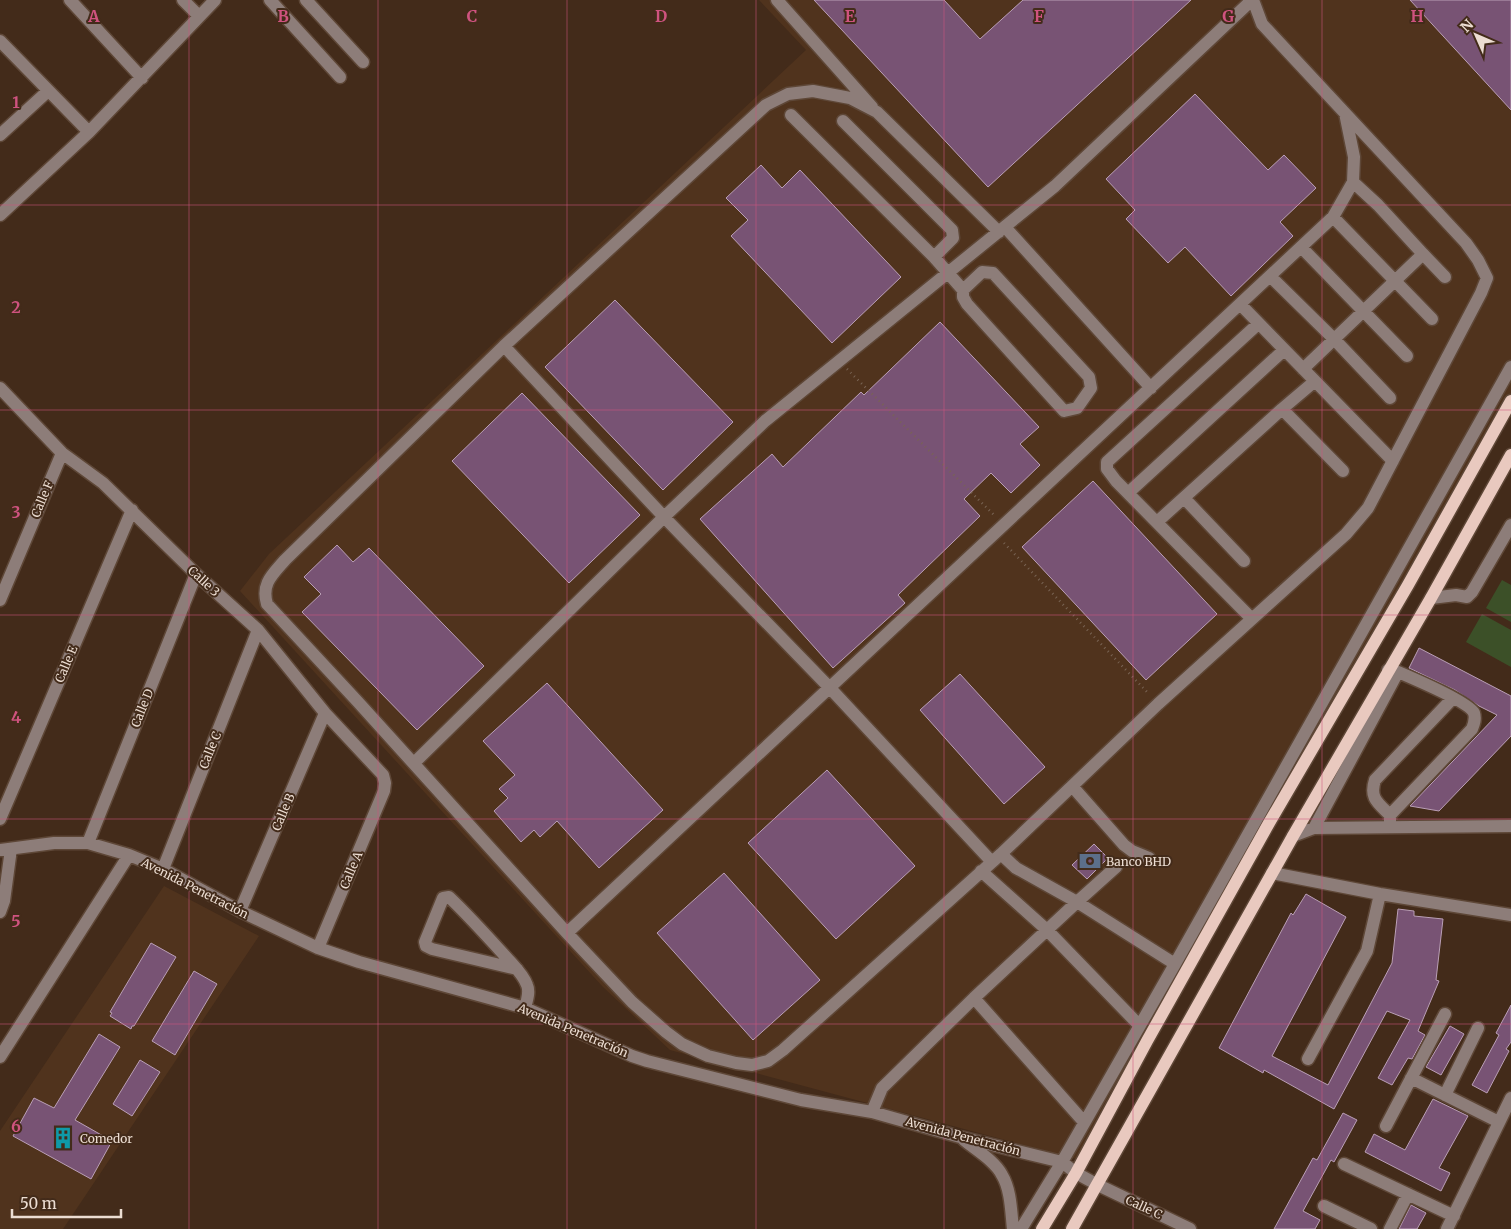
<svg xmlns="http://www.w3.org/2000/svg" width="1511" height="1229" viewBox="0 0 1511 1229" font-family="Merriweather,serif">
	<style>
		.built { fill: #50331d }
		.grass { fill: #3c5028 }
		.building { fill: #785374; stroke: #ba9fb6 }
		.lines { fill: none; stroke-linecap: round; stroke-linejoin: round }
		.minor-casing { stroke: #5e4737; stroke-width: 15 }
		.major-casing { stroke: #5e4737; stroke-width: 15 }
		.path { stroke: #796454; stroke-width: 2.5; stroke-dasharray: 1 4; stroke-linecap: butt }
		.minor { stroke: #8d7d79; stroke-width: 12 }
		.major { stroke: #e9c9bf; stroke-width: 12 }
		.grid { fill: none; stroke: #cf537f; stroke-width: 1; stroke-opacity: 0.55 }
		.labels { text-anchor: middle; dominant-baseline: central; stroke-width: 4; stroke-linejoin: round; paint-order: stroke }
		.street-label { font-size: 12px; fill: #ecddd2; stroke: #432b1a }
		.poi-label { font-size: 12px; fill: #ecddd2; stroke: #432b1a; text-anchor: start }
		.grid-label { font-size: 16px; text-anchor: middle; font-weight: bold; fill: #cf537f; stroke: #432b1a; stroke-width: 4; stroke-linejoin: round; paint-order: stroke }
	</style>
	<rect width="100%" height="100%" fill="#432b1a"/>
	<path class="built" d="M759,0h752v393l-435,766 -406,-109 -67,-63 -363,-396 29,-37 537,-504z
		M164,886l95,50 -196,293h-63v-98z"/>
	<path class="grass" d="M1502,580l9,5v37l-25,-14z
		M1482,614l29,16v37l-45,-25z"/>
	<path class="building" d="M814,0h130l36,39 43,-39h168l-203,187z
		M1410,0h101v110z
		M1195,94l73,76 16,-15 32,33 -36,34 13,14 -62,60 -46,-49 -17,16 -42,-44 9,-9 -29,-31z
		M761,165l21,23 18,-18 101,107 -69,66 -101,-107 17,-16 -22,-22z
		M615,300l118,122 -70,68 -118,-123z
		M940,322l99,105 -19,17 20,21 -29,28 -20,-20 -27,26 16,17 -82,79 7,8 -72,65 -133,-149 72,-65 11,13 78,-75 3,3z
		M522,393l118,122 -71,68 -117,-122z
		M1093,481l124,133 -71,66 -124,-133z
		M337,545l16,17 16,-14 115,118 -67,64 -115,-118 19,-18 -17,-17z
		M1419,648l92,48v40l-72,75 -29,-5 87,-91 -18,-9 -24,-16 -46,-22z
		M960,674l85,93 -41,37 -84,-94z
		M547,683l116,127 -64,58 -42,-47 -17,16 -6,-7 -13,12 -27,-31 14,-13 -9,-9 16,-14 -32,-34z
		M827,770l88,96 -79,73 -88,-96z
		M1094,844l14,14 -21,21 -15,-14z
		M724,873l96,107 -67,60 -96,-107z
		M1306,894l40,23 -74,139 56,29 64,-122 6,-54 16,2v5l29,3 -7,61 3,1 -21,50 7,4 -13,24 -4,-1 -16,27 -14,-7 32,-58 -23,-9 -53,98 -70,-39 -1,3 -44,-25 72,-135 2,2z
		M151,943l25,14 -42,69h-2l-1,3 -21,-13 2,-3 -2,-1z
		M194,971l23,13 -42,71 -23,-14z
		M1511,1005v37l-5,7 3,2 -22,42 -15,-8 27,-50 -3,-2z
		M1450,1026l14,8 -23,41 -15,-8z
		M99,1034l21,13 -45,73 37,21 -21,38 -78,-43 21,-38 20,10z
		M140,1060l20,12 -28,44 -19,-12z
		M1433,1099l35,17 -29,52 11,5 -9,18 -76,-39 9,-18 31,16z
		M1343,1113l14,7 -23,42 -3,-2 -28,51 17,9 -5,9h-41l39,-71 4,2z
		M1411,1205l15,8 -9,16h-18z"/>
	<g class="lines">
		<g class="minor-casing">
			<path id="minor" d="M70,0l72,78
				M183,0l16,16
				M270,0l70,77
				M306,0l57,62
				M777,0l95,107
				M0,41l89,91
				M791,115l143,142
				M843,121l109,109 1,8 -19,19 29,33v7l4,7 97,107 13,-3 14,-20 -2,-11 -96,-104 -11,-1 -19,18
				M0,135l48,-44
				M0,215l89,-83 126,-132
				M1333,217l99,102
				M1005,227l146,161
				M999,232l-122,-120 -27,-14 -37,-7 -25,3 -22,11 -262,241 -219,214c-13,15 -24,24 -18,44l91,98 209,231 65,69 34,30 16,12 26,12 28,7 16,2 16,-4 15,-11 218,-196 157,-150 188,-170 22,-26 113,-215 6,-15 -9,-18 -12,-17 -204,-219 -9,-24
				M1302,248l105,108
				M1423,254l22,23
				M1271,277l63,62 56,59
				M1240,304l153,157
				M504,346l160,171 165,170 163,175
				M1303,369l120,-115 -45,-49 -25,-23
				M0,388l62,65 41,30 93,91 62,56 67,83 58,62 2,8 -1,8 -66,157
				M1282,409l33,-28
				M1128,493l156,-143
				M1184,498l60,63
				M1157,522l125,-113 61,62
				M1431,598l25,-3 11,2 5,-5 39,-67
				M0,600l62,-147
				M1252,619l-136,-138 -9,-12v-7l151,-138
				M1388,670l10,2c14,6 71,30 76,41 2,6 0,11 -2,16l-82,86v12
				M414,763l250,-246 101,-96 290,-235 197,-186
				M1072,786l52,59 8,6 17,7
				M1390,815c-12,-12 -21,-17 -15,-35l78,-82
				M0,819l132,-309
				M1314,828l84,-156
				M1293,836l21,-8 197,-2
				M88,843l108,-269
				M0,850l54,-7h34l41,12 34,14 77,42 78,37 41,14 166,46 107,48 15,5 154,39 71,12 88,25 102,25 14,11 22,12 92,44
				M1001,854l15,14 61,34 39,-35
				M163,869l95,-239
				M981,871l66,59 92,95
				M1272,873l108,21 131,21
				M240,911l85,-198
				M0,912l4,-11 7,-52
				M567,933l766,-716 20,-35 1,-25 -9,-44
				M517,969l-85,-20 -6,-3 -1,-4 18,-44 6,-1c20,19 38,39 57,60 7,8 17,17 21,28 3,7 0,15 -2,23
				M974,998l110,124
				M0,1057l129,-202
				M1308,1059l59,-108 13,-57
				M1411,1078l88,44
				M1445,1095l33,-67
				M872,1112l10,-24 92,-90 103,-96 98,62
				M1386,1126l59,-112
				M964,1140c12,10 31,21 38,35 9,15 9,36 11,54
				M1344,1164l110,52
				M1324,1206l47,23
				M1021,1229l41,-67 113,-198 336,-597
				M1390,1229l18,-35
				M1447,1229l64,-131"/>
		</g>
		<g class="major-casing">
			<path id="major" d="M1042,1229l34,-56 71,-132 122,-218 139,-238 103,-184
				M1072,1229l221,-393 138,-238 80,-143"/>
		</g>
		<path class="path" d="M847,369l147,146
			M1004,543l145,151"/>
		<use href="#minor" class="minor"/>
		<use href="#major" class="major"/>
	</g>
	<path class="grid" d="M189,0v1229M378,0v1229M567,0v1229M756,0v1229M944,0v1229M1133,0v1229M1322,0v1229M0,205h1511M0,410h1511M0,615h1511M0,819h1511M0,1024h1511"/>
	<defs>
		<g id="bank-bare" transform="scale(1.725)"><path d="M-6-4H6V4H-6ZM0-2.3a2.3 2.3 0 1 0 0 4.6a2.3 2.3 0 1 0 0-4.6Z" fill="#5c6f8a" stroke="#432b1a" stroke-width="2.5" paint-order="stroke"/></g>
		<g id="building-bare" transform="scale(1.725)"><path d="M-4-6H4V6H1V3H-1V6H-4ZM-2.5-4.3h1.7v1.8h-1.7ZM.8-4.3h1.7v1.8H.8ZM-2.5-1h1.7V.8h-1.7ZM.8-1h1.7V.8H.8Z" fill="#0f9aa8" stroke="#432b1a" stroke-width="2.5" paint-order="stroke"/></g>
	</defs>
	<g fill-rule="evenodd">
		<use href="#bank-bare" x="1090" y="861"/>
		<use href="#building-bare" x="63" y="1138"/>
	</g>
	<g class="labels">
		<g class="street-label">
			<text transform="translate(42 499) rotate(-67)">Calle F</text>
			<text transform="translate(204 581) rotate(43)">Calle 3</text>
			<text transform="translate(66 664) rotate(-67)">Calle E</text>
			<text transform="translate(142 708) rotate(-68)">Calle D</text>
			<text transform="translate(210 750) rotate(-68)">Calle C</text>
			<text transform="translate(283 812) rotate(-67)">Calle B</text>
			<text transform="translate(351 870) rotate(-67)">Calle A</text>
			<text transform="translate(195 888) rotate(27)">Avenida Penetración</text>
			<text transform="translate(573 1030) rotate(23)">Avenida Penetración</text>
			<text transform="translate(963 1136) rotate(15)">Avenida Penetración</text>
			<text transform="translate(1144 1207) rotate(25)">Calle C</text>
		</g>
		<g class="poi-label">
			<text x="1106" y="861">Banco BHD</text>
			<text x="80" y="1138">Comedor</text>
		</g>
	</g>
	<g class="grid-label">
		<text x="94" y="22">A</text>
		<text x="283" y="22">B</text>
		<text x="472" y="22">C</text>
		<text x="661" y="22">D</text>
		<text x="850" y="22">E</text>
		<text x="1039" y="22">F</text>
		<text x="1228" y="22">G</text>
		<text x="1417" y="22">H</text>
		<text x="16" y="108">1</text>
		<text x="16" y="313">2</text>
		<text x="16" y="518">3</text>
		<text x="16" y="723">4</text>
		<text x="16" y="927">5</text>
		<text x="16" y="1132">6</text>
	</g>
	<g transform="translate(1476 35) rotate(315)" stroke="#432b1a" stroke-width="4" paint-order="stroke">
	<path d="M0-4L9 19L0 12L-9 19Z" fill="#ecddd2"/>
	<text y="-8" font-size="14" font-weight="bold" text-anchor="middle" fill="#ecddd2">N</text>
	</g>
	<path d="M12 1209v8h109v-8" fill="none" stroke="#ecddd2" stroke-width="2.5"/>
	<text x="20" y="1209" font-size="15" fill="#ecddd2" stroke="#432b1a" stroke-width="4" paint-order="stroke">50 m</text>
</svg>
